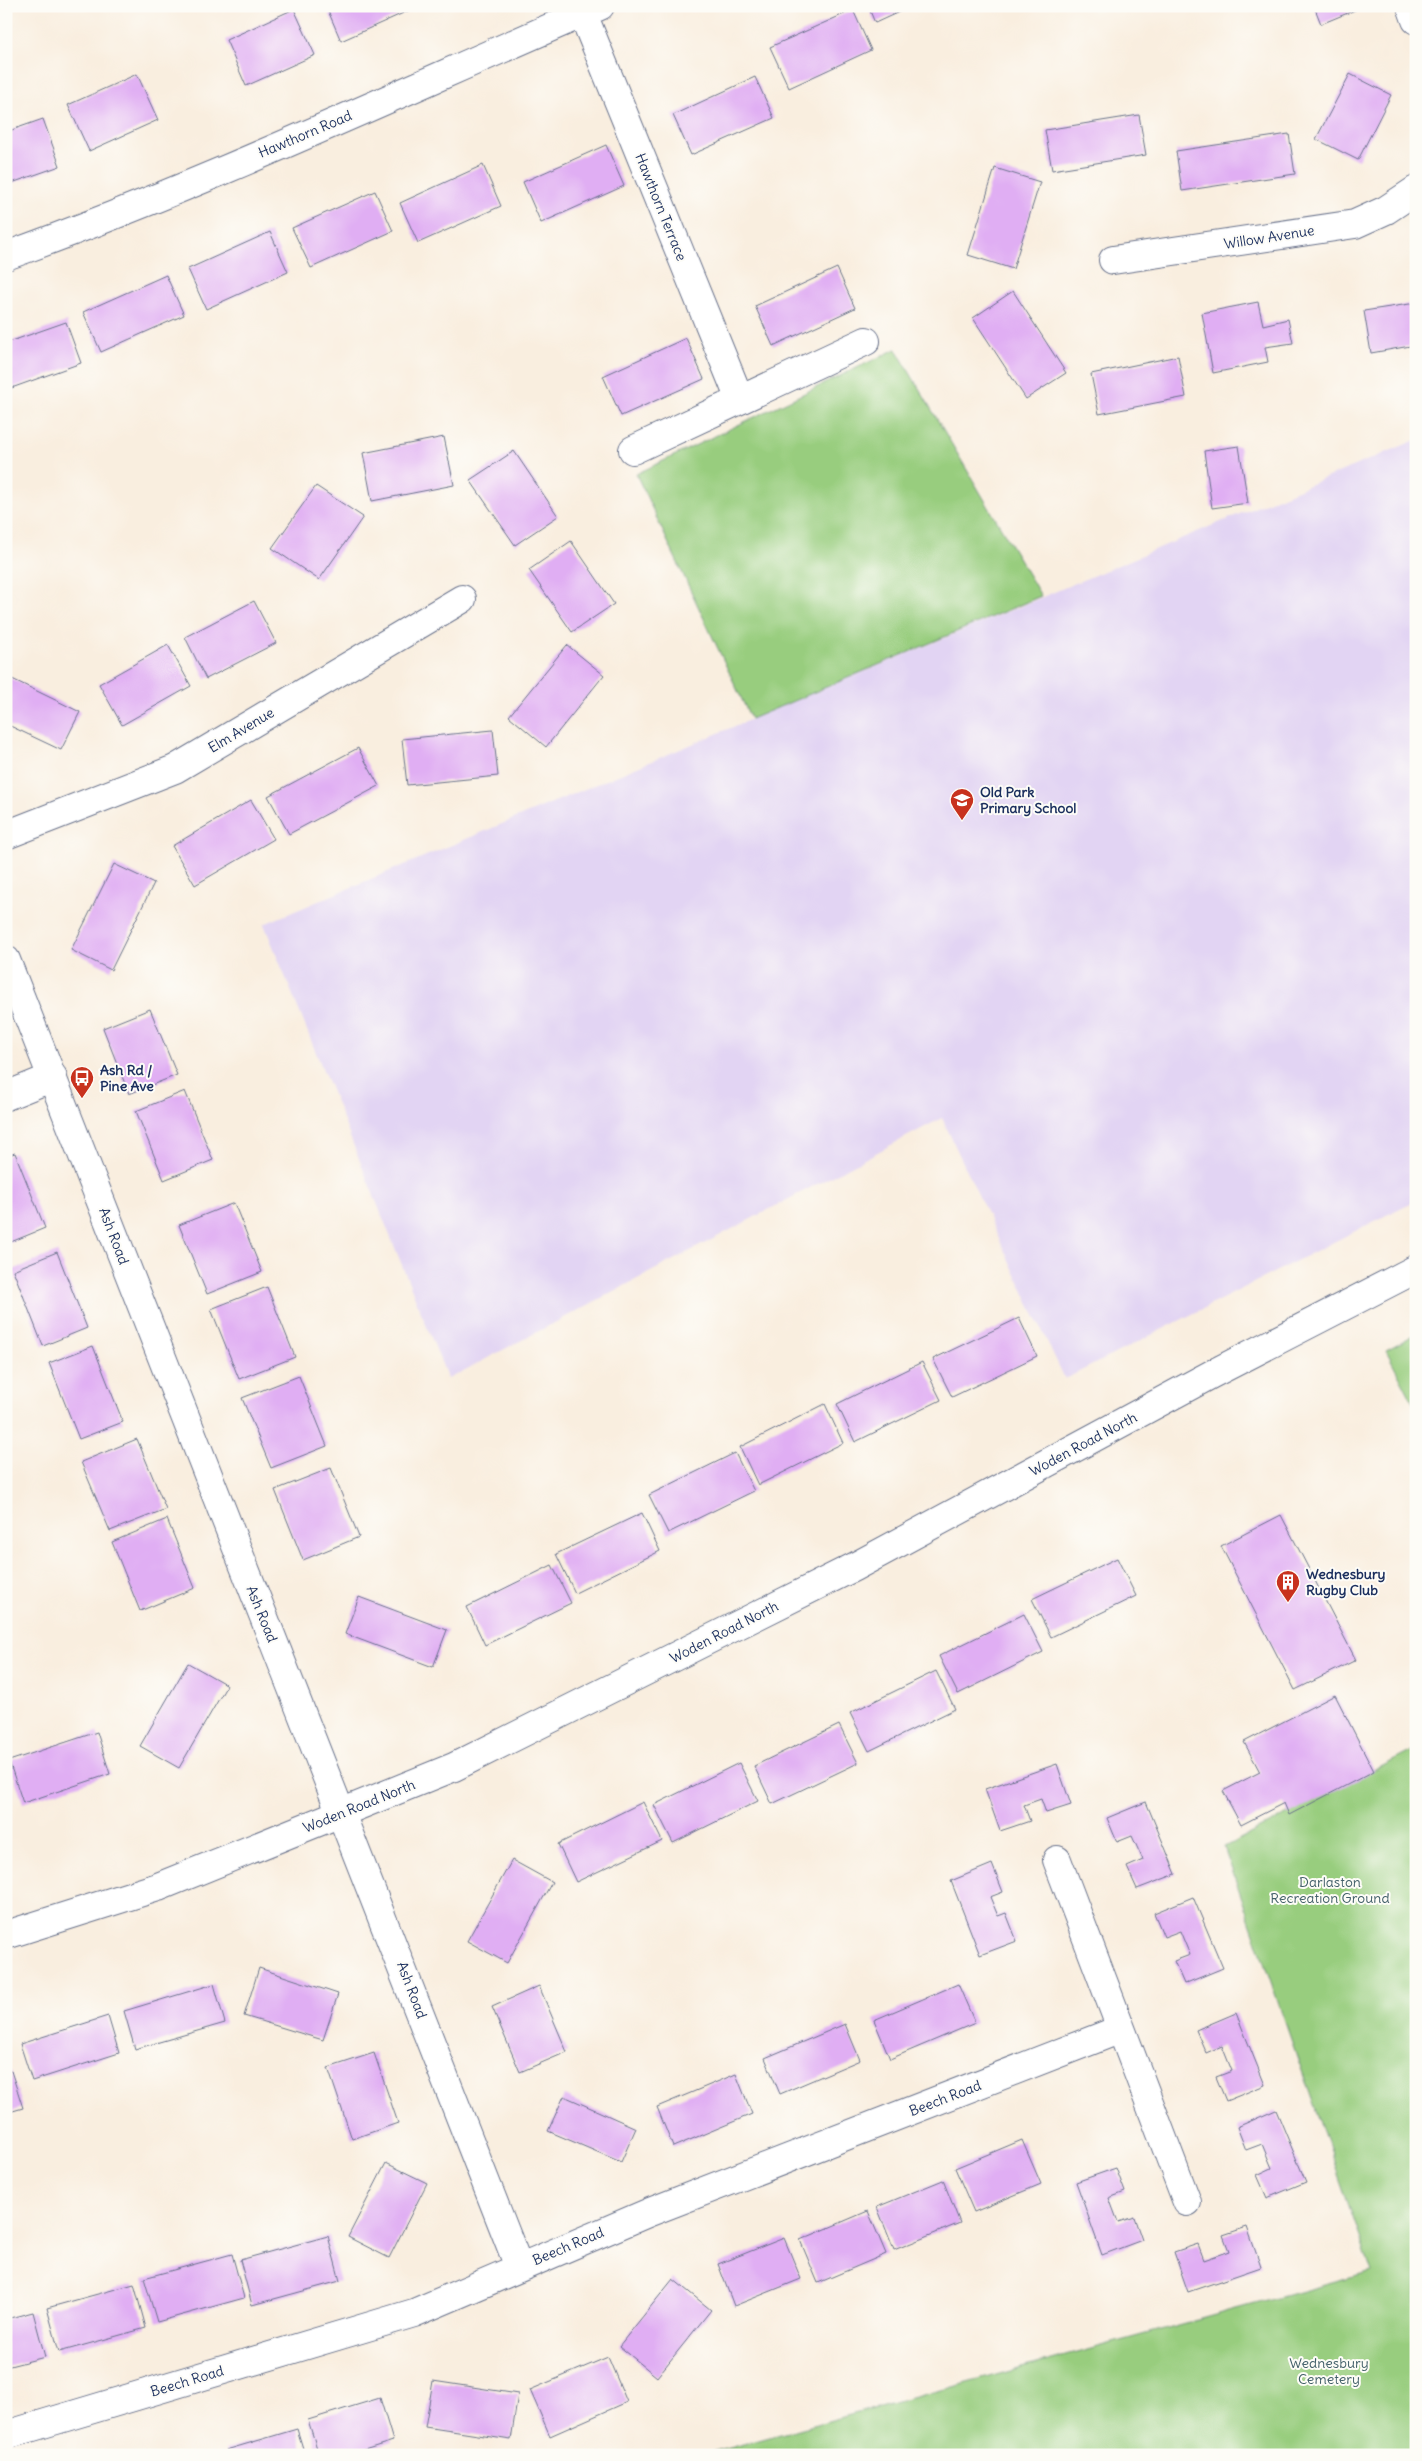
<svg xmlns="http://www.w3.org/2000/svg" width="1422" height="2461" viewBox="0 0 1422 2461" font-family="Delius,sans-serif">
	<style>
		.built { fill: #e2d4f3 }
		.green { fill: #98cd7e; stroke: #5a7e6e }
		.building { fill: #e0aef3 }
		.lines { fill: none; stroke-linecap: round; stroke-linejoin: round }
		.street-casing { stroke: #69728b; stroke-width: 30 }
		.secondary-casing { stroke: #69728b; stroke-width: 30 }
		.street { stroke: #fff; stroke-width: 28 }
		.secondary { stroke: #fff; stroke-width: 28 }
		.labels { text-anchor: middle; dominant-baseline: central; stroke-width: 4; stroke-linejoin: round; paint-order: stroke }
		.street-label { font-size: 14px; fill: #1b2f5e; stroke: #fdfcf7 }
		.poi-label { font-size: 14px; font-weight: bold; fill: #1b2f5e; stroke: #fdfcf7; text-anchor: start }
		.park-label { font-size: 14px; fill: #405e68; stroke: #fdfcf7 }
	</style>
	<rect width="100%" height="100%" fill="#fdfcf7"/>
	<filter id="ink" filterUnits="userSpaceOnUse"><feTurbulence type="fractalNoise" baseFrequency=".02" numOctaves="2"/><feDisplacementMap in="SourceGraphic" scale="10" xChannelSelector="R" yChannelSelector="G"/><feConvolveMatrix kernelMatrix="1 2 1 2 8 2 1 2 1" color-interpolation-filters="sRGB"/></filter>
	<filter id="wash" filterUnits="userSpaceOnUse"><feTurbulence type="fractalNoise" baseFrequency=".0096" numOctaves="4" result="noise"/><feDisplacementMap in="SourceGraphic" scale="20" xChannelSelector="R" yChannelSelector="G"/><feGaussianBlur stdDeviation="1.12" result="paint"/><feColorMatrix in="noise" values="0 0 0 0 0 0 0 0 0 0 0 0 0 0 0 0 0 1.4 0 .05"/><feComposite in="paint" operator="in"/></filter>
	<g filter="url(#wash)">
		<rect width="100%" height="100%" fill="#f9eedf"/>
		<path class="built" d="M1416,440v760l-351,179 -123,-261 -494,261 -184,-455z"/>
		<path class="green" d="M896,349l145,247 -290,123 -115,-245z
			M1416,1334v74l-30,-58z
			M1416,1749v706h-712l668,-183 -148,-425z"/>
		<g id="blocks">
			<path class="building" d="M326,6h82l2,4 -69,31z
				M868,6h44l-37,17z
				M1314,6h45l1,2 -39,16z
				M294,9l21,46 -69,31 -20,-46z
				M853,10l18,40 -82,38 -19,-41z
				M137,74l21,46 -69,31 -21,-46z
				M1350,74l41,21 -33,65 -42,-21z
				M755,77l19,41 -83,37 -18,-40z
				M1139,115l7,40 -94,15 -7,-40z
				M43,119l17,47 -54,19v-53z
				M1289,134l6,40 -113,17 -6,-40z
				M606,145l18,41 -83,37 -18,-41z
				M483,165l18,41 -83,37 -18,-40z
				M995,168l45,14 -27,87 -45,-14z
				M375,191l18,40 -82,37 -19,-40z
				M270,232l18,40 -82,37 -18,-40z
				M837,268l18,40 -82,38 -18,-40z
				M166,275l18,40 -83,37 -18,-40z
				M1013,291l53,82 -40,26 -53,-81z
				M1258,302l5,23 25,-6 5,24 -28,4 3,15 -55,11 -11,-60z
				M1416,303v42l-45,8 -7,-42z
				M66,322l15,41 -75,27v-47z
				M686,338l18,41 -83,37 -18,-40z
				M1178,356l8,41 -87,17 -8,-40z
				M444,437l10,48 -82,16 -9,-48z
				M1239,446l9,57 -36,5 -8,-57z
				M514,451l44,65 -43,29 -45,-65z
				M316,486l47,31 -44,63 -47,-32z
				M571,541l43,63 -42,28 -43,-62z
				M254,601l22,42 -70,36 -21,-42z
				M168,645l23,41 -69,39 -23,-41z
				M567,645l37,30 -58,72 -37,-31z
				M6,676l74,36 -19,38 -55,-26z
				M493,730l5,46 -91,9 -5,-46z
				M358,748l21,38 -90,48 -21,-38z
				M251,800l23,39 -79,46 -23,-39z
				M114,864l40,19 -43,87 -40,-20z
				M150,1009l27,66 -48,19 -26,-66z
				M185,1091l28,69 -49,20 -28,-69z
				M15,1153l30,75 -39,16v-88z
				M234,1203l28,69 -55,22 -28,-69z
				M57,1252l30,76 -44,18 -30,-76z
				M267,1287l28,70 -56,22 -28,-70z
				M1019,1318l18,38 -85,41 -19,-38z
				M93,1346l30,76 -44,17 -30,-76z
				M922,1362l19,38 -86,42 -18,-38z
				M299,1376l28,70 -56,22 -29,-70z
				M825,1404l18,39 -85,42 -18,-38z
				M137,1439l29,70 -56,22 -29,-69z
				M735,1453l19,38 -86,42 -19,-38z
				M331,1468l28,69 -56,23 -28,-70z
				M642,1513l18,38 -85,42 -19,-39z
				M1281,1515l75,145 -61,30 -74,-144z
				M167,1519l28,69 -55,23 -28,-69z
				M1117,1558l19,38 -85,41 -19,-38z
				M552,1565l19,38 -86,42 -18,-38z
				M359,1597l88,33 -14,37 -88,-33z
				M1024,1614l19,38 -85,42 -19,-38z
				M188,1663l39,22 -48,83 -39,-22z
				M936,1671l19,38 -86,42 -19,-38z
				M1335,1695l39,76 -85,44 -5,-12 -43,22 -18,-34 37,-19 -16,-30z
				M839,1725l19,38 -86,41 -18,-38z
				M97,1732l13,42 -87,29 -14,-42z
				M739,1763l19,38 -85,42 -19,-38z
				M1057,1764l14,41 -25,8 -5,-14 -17,6 6,16 -30,10 -15,-42z
				M643,1802l19,39 -86,41 -18,-38z
				M1146,1802l30,72 -39,15 -10,-22 16,-7 -11,-24 -15,6 -10,-24z
				M512,1860l40,22 -45,81 -40,-22z
				M992,1864l11,28 -13,5 8,19 8,-3 11,28 -37,14 -29,-74z
				M1193,1897l30,71 -39,16 -10,-23 16,-6 -10,-24 -16,6 -10,-24z
				M259,1968l79,26 -15,46 -79,-24z
				M214,1984l11,39 -90,26 -11,-38z
				M958,1984l17,39 -85,36 -16,-39z
				M539,1986l28,66 -47,20 -28,-65z
				M1236,2013l29,72 -39,16 -10,-24 16,-6 -10,-25 -16,7 -10,-23z
				M108,2016l11,37 -87,28 -12,-37z
				M845,2024l15,36 -80,34 -15,-36z
				M374,2053l24,70 -46,16 -24,-71z
				M11,2071l12,37 -17,5v-41z
				M736,2074l16,40 -79,33 -16,-40z
				M564,2096l72,32 -15,34 -73,-31z
				M1276,2110l30,72 -39,16 -10,-23 15,-7 -10,-24 -16,6 -9,-23z
				M1022,2140l19,44 -67,28 -19,-44z
				M386,2163l41,20 -38,75 -41,-21z
				M1116,2168l9,24 -16,6 9,24 16,-5 8,23 -40,15 -26,-73z
				M943,2180l17,43 -66,27 -17,-43z
				M868,2211l18,43 -68,29 -18,-43z
				M1247,2227l14,40 -73,25 -14,-40 24,-8 6,16 25,-9 -6,-16z
				M328,2236l12,45 -88,24 -12,-45z
				M784,2238l17,41 -67,27 -16,-42z
				M232,2254l12,44 -87,24 -13,-44z
				M673,2279l38,31 -54,67 -38,-31z
				M134,2284l12,44 -87,24 -12,-44z
				M33,2312l12,45 -39,10v-48z
				M608,2357l19,45 -77,34 -20,-46z
				M433,2381l85,13 -7,46 -86,-13z
				M380,2398l13,43 -45,14h-29l-11,-35z
				M297,2429l8,26h-77l-2,-5z"/>
		</g>
	</g>
	<g filter="url(#ink)">
		<use href="#blocks" fill-opacity="0" stroke="#69728b" stroke-width="1"/>
		<g class="lines">
			<g class="street-casing">
				<path id="street" d="M1411,6l5,14
					M583,14l157,386
					M6,256c202,-73 397,-165 594,-250
					M1113,260l242,-36 31,-14 30,-20
					M633,450l233,-109
					M6,835l169,-66 287,-170
					M6,960l513,1307
					M6,1096l47,-19
					M1057,1860l130,342
					M6,2435l408,-122 236,-101 471,-183"/>
			</g>
			<g class="secondary-casing">
				<path id="secondary" d="M6,1935l152,-48 296,-120 400,-200 358,-193 204,-105"/>
			</g>
			<use href="#street" class="street"/>
			<use href="#secondary" class="secondary"/>
		</g>
	</g>
	<defs>
		<g id="school-pin" transform="scale(1.25)"><path d="M0 17L-7.5 6A9.5 9.5 0 1 1 7.5 6Z" fill="#c8321e" stroke="#fdfcf7"/><path d="M0-5L7-2L0 1L-7-2ZM-4 1L0 2.5L4 1V4Q0 6-4 4Z" fill="#fff"/></g>
		<g id="bus-pin" transform="scale(1.25)"><path d="M0 17L-7.5 6A9.5 9.5 0 1 1 7.5 6Z" fill="#c8321e" stroke="#fdfcf7"/><path d="M-5-6H5V4H4V6H2V4H-2V6H-4V4H-5ZM-3.5-4V0h7V-4ZM-3.5 1.2v1.5H-2V1.2ZM2 1.2v1.5H3.5V1.2Z" fill="#fff"/></g>
		<g id="building-pin" transform="scale(1.25)"><path d="M0 17L-7.5 6A9.5 9.5 0 1 1 7.5 6Z" fill="#c8321e" stroke="#fdfcf7"/><path d="M-4-6H4V6H1V3H-1V6H-4ZM-2.5-4.3h1.7v1.8h-1.7ZM.8-4.3h1.7v1.8H.8ZM-2.5-1h1.7V.8h-1.7ZM.8-1h1.7V.8H.8Z" fill="#fff"/></g>
	</defs>
	<g fill-rule="evenodd">
		<use href="#school-pin" x="962" y="800"/>
		<use href="#bus-pin" x="82" y="1078"/>
		<use href="#building-pin" x="1288" y="1582"/>
	</g>
	<g class="labels">
		<g class="street-label">
			<text transform="translate(305 134) rotate(-23)">Hawthorn Road</text>
			<text transform="translate(661 207) rotate(68)">Hawthorn Terrace</text>
			<text transform="translate(1269 237) rotate(-9)">Willow Avenue</text>
			<text transform="translate(241 730) rotate(-31)">Elm Avenue</text>
			<text transform="translate(114 1236) rotate(69)">Ash Road</text>
			<text transform="translate(1083 1444) rotate(-28)">Woden Road North</text>
			<text transform="translate(262 1614) rotate(68)">Ash Road</text>
			<text transform="translate(724 1632) rotate(-27)">Woden Road North</text>
			<text transform="translate(359 1806) rotate(-22)">Woden Road North</text>
			<text transform="translate(412 1990) rotate(69)">Ash Road</text>
			<text transform="translate(945 2098) rotate(-21)">Beech Road</text>
			<text transform="translate(568 2246) rotate(-23)">Beech Road</text>
			<text transform="translate(187 2381) rotate(-17)">Beech Road</text>
		</g>
		<g class="poi-label">
			<text x="980" y="792">Old Park<tspan x="980" dy="16">Primary School</tspan></text>
			<text x="100" y="1070">Ash Rd /<tspan x="100" dy="16">Pine Ave</tspan></text>
			<text x="1306" y="1574">Wednesbury<tspan x="1306" dy="16">Rugby Club</tspan></text>
		</g>
		<g class="park-label">
			<text x="1330" y="1882">Darlaston<tspan x="1330" dy="16">Recreation Ground</tspan></text>
			<text x="1329" y="2363">Wednesbury<tspan x="1329" dy="16">Cemetery</tspan></text>
		</g>
	</g>
	<rect width="1422" height="2461" fill="none" stroke="#fdfcf7" stroke-width="25"/>
</svg>
